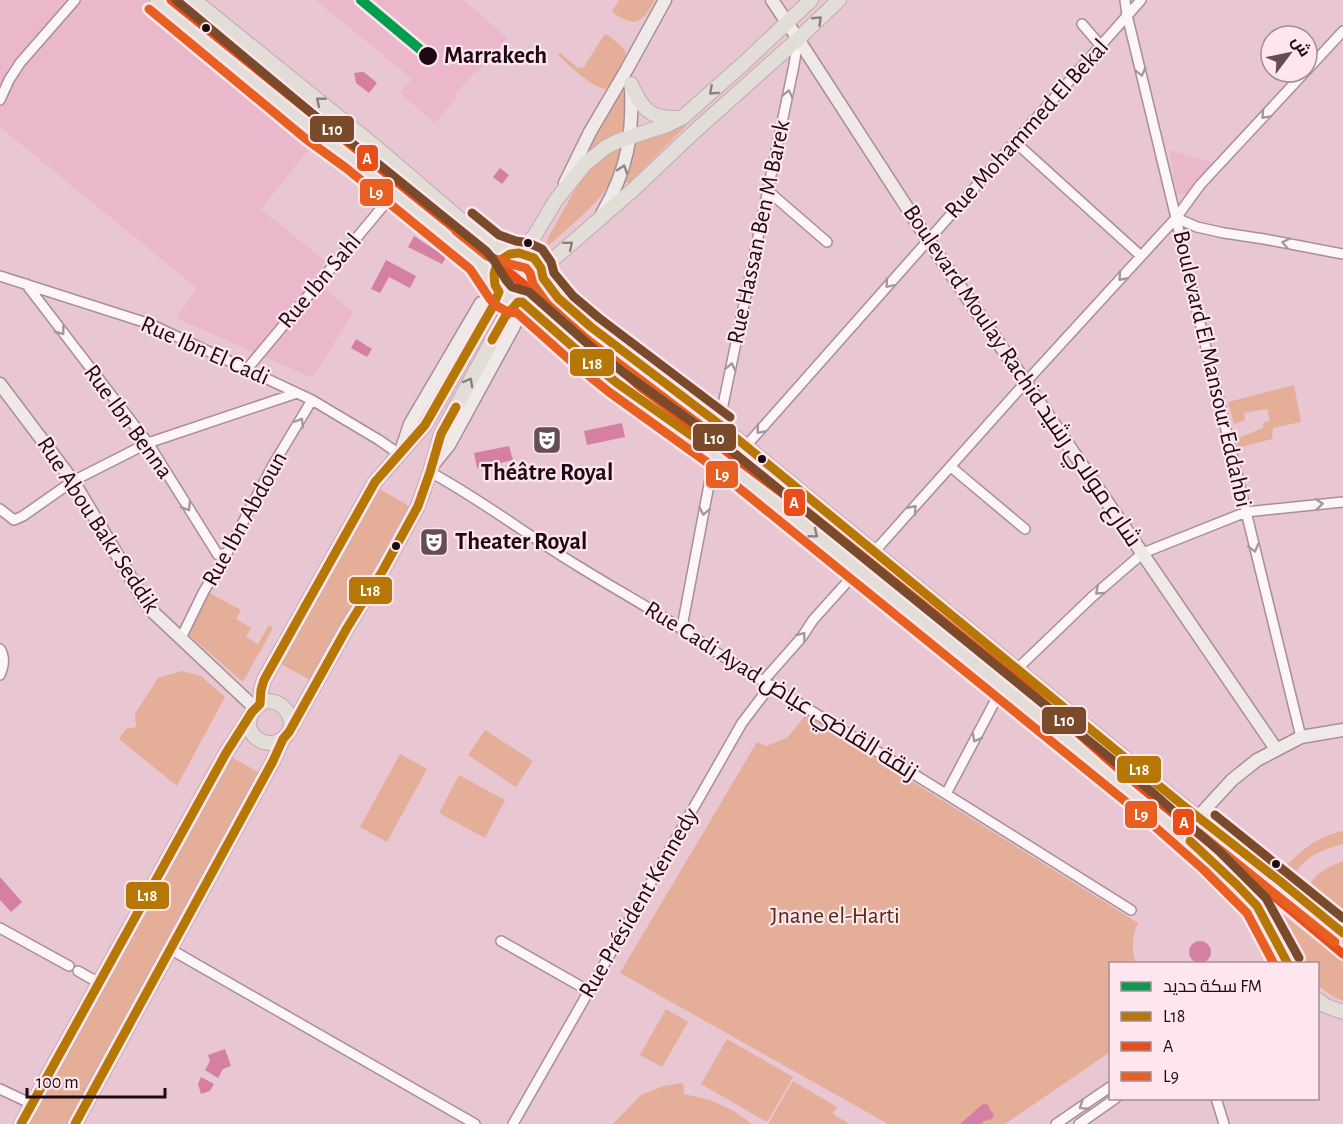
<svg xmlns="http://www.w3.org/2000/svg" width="1343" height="1124" viewBox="0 0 1343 1124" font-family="'Alegreya Sans',Cairo,sans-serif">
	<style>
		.built { fill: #ebb7ca }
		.green { fill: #e5ae99 }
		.water { fill: #d57fa3 }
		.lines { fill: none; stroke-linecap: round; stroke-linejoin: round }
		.street-casing { stroke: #a88e98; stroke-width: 12 }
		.secondary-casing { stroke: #a88e98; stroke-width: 15 }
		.primary-casing { stroke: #bdacb3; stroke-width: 16 }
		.street { stroke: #fcf6f8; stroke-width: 9 }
		.secondary { stroke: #efeae8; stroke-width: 12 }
		.primary { stroke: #e2ded7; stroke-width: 14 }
		.bus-1-casing { stroke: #ffe5ee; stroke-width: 14 }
		.bus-2-casing { stroke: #ffe5ee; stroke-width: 14 }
		.bus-3-casing { stroke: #ffe5ee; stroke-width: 14 }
		.bus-4-casing { stroke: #ffe5ee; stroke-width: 14 }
		.bus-1 { stroke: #b67705; stroke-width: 9 }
		.bus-2 { stroke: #e94e19; stroke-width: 9 }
		.bus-3 { stroke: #e76021; stroke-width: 9 }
		.bus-4 { stroke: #7a4b2a; stroke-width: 9 }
		.rail-1-casing { stroke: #ffe5ee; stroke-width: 15 }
		.rail-1 { stroke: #029e4e; stroke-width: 10 }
		.oneway { stroke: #8a7f7e }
		.oneway2 { stroke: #a3989c }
		.oneway3 { stroke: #918588 }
		.bus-dot { fill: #1e0a12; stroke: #ffe5ee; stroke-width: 2 }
		.labels { text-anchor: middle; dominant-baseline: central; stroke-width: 4.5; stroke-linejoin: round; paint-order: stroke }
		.stop-label { font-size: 24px; font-weight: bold; fill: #1e0a12; stroke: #ffe5ee; text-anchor: start }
		.street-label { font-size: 24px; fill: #1e0a12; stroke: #ffe5ee }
		.poi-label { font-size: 24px; font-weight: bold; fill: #1e0a12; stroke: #ffe5ee }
		.park-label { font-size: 24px; fill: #532c0e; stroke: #ffe5ee }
		.line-badge { stroke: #ffe5ee; stroke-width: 2 }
		.badge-label { font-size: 16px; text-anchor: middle; font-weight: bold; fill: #fff }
	</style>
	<rect width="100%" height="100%" fill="#e8c6d2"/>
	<path class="built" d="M0,0h154l169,132 -62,77 65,53 -14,17 41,33 -40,66 -137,-60 21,-30 -197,-161z
		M316,0h148l43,38 -31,35 -1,-1 -20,23 2,2 -22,26 -35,-30 12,-14z
		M1169,150l45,13 -28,32 -9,-2z"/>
	<path class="green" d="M619,0h36c-14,24 -19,28 -43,12z
		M604,35h4l13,11 5,6 -1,7 -14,27 -3,3c-14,1 -39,-24 -50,-34l2,-2 18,15 6,-1z
		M625,84l-2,46 -13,6 -20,14 -3,1v-5z
		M684,122l2,4 -56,56 -5,1v-5l6,-13 3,-23z
		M623,146c-2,7 -3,15 -6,22 -10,26 -30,44 -50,61 -7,6 -14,14 -22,18l3,-9 34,-61 20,-21z
		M1294,385l7,37 -28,6 -1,11 -35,9 1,-10 25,-10v-5l7,-2 -3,-12 -23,4 1,7 -11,4 -6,-22z
		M376,487l33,19 -97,175 -33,-18z
		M208,592l33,18 -5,9 15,9 -5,9 12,7 11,-19 4,3 -30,54 -54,-47 -1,-5z
		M182,671l19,5 24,21 -48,89 -58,-47 7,-10 10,-2 -1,-13 23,-36z
		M806,715l332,208c-6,13 -7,27 -2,40l-26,1v88l-105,72h-117l-268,-151 137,-231 9,4 21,-8z
		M485,730l48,31 -17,26 -48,-32z
		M400,754l27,15 -40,73 -27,-15z
		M228,755l33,19 -193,350h-43z
		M459,775l46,25 -20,38 -46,-25z
		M1343,831v13c-19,5 -42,13 -49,34l-11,-9c19,-19 33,-32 60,-38z
		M1343,861v61h-2l-33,-28c0,-3 0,-7 2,-10 5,-10 23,-20 33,-23z
		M1273,907l70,55v39l-7,-3 -18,-12v-22l-17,-1z
		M666,1009l22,13 -26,45 -22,-12z
		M727,1039l66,38 -26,45 -66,-38z
		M793,1081l44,26 -4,7 16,10h-81z
		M683,1083l1,11 26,6 24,11 18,13h-139l28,-29 23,-9z"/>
	<path class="water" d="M361,72h3l13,11 -8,10 -13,-10 -2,-10z
		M500,168l9,7 -7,9 -9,-7z
		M414,236l32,21 -4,7 -34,-17z
		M386,260l30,16 -6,12 -21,-11 -9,16 -9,-4z
		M356,339l16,10 -5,8 -16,-9z
		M622,423l3,14 -38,8 -3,-14z
		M509,446l4,14 -36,8 -3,-15z
		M0,877l22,25 -11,10 -11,-12z
		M1189 952a11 11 0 1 1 22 0a11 11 0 1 1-22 0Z
		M225,1049l6,17 -8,3 -5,9 -13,-8 5,-9 -2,-6z
		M201,1077l13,7 -4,7 -9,3 -3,-10z
		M984,1103l5,3 1,4 4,4 -2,5 -8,2 -2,3h-22z"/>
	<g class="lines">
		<g class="street-casing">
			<path id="street" d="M1125,0l2,15 49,203 14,64 111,455
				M1082,24l19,22
				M1307,70l36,-39
				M0,100l9,-20 11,-17 55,-63
				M1015,142l126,114
				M768,191l59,51
				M1176,218l21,9 27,6 40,6 79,15
				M0,276l150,48 162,76 67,40 20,14
				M26,284l122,159 70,112 9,-2
				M247,369l147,-176
				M719,424l75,-359 4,-26
				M746,446l395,-446
				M951,467l74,62
				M430,472c52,28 98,64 148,94 45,28 91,52 133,83l235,145 185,116
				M0,509l14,11 9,-4 50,-35 75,-38 149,-50
				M874,552l151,-169 151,-165 24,-33 105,-113
				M682,627l33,-174
				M181,638l23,-47 23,-38 46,-88 39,-65
				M0,649c5,8 4,17 0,26
				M1017,669l75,-72 51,-44 103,-41 97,-10
				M764,680l38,-43 11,-17 45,-50
				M946,794l57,-108
				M0,928l69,38
				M501,941l88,50
				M170,949l305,175
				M78,971l21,12
				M0,1089l32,15
				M1216,1098l8,26
				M513,1124l229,-401 29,-38
				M1056,1124l54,-37
				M1079,1124l37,-26"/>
		</g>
		<g class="secondary-casing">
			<path id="secondary" d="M772,0l26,39 130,201 348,509
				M565,183l25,-51 37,-63 38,-69
				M602,214c26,-46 31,-77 29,-130
				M0,384l73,97 71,119 9,12 102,96
				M401,451l9,-27 71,-121 16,-6
				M432,466l17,-21 65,-119 3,-8 -3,-13
				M1198,817l34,-37 25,-20 44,-23 42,-7"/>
		</g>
		<g class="primary-casing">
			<path id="primary" d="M157,0l157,130 39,29 125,101 11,13 6,12
				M194,0l183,148 112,96 25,9
				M631,84c10,23 18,35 46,34
				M495 277a24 24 0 1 1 48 0a24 24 0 1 1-48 0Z
				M519,253l16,-18 21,-35 29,-36 21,-17 12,-6 49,-16 15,-7 62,-55 67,-63
				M542,271l8,-9 85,-74 59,-56 104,-93 41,-39
				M543,278l16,21 32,28 128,97 461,379 101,79 62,51
				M522,302l58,51 37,30 98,70 429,348 68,60 45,45 31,58
				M260,704l1,-14 3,-10 111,-198 50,-57 67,-117 7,-16
				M291,727c1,-21 -23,-36 -37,-17 -17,21 13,46 33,25l60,-107 36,-58 35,-64 12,-34 11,-38 64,-117 13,-15
				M1318,1000l8,6 17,6
				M21,1124l205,-371 24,-37
				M75,1124l198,-363 10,-22"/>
		</g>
		<use href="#street" class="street"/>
		<use href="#secondary" class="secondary"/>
		<use href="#primary" class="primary"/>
		<g class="bus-1-casing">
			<path id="bus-1" d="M492,340l13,-23 13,-15h4l58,51 37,30 91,64
				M1190,841l47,44 20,21 31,58
				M21,1124l205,-371 26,-41 8,-8 1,-14 3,-10 111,-198 50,-57 67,-117 7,-16 -4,-7 -1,-11 2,-7 6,-8 8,-5 9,-1 15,5 7,10 2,10 15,20 33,29 128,97 461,379 101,79 62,51
				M75,1124l198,-363 10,-22 6,-7 58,-104 36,-58 35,-64 12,-34 11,-38 15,-27"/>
		</g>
		<g class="bus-2-casing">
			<path id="bus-2" d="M171,0l365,294 103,92 171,128 218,175 94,83 105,85 116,97"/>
		</g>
		<g class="bus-3-casing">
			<path id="bus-3" d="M149,9l157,130 40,29 124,101 20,30 7,7 11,6 9,1 55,49 37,30 99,71 428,347 68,60 43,43 27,51
				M456,231l31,25 23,8 16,4 4,5 3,11 15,21 9,9 27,23 132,100
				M1199,833l136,109"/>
		</g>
		<g class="bus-4-casing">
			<path id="bus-4" d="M176,0l145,121 40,29 125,101 7,8 13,21 6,7 17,5 59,52 36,29 99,71 429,348 68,60 46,46 33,60
				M472,213l27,22 17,6 13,2 13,6 9,13 3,11 19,23 26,22 131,99
				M1215,815l128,103"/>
		</g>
		<use href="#bus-1" class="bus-1"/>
		<use href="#bus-2" class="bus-2"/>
		<use href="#bus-3" class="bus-3"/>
		<use href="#bus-4" class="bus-4"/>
		<g class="rail-1-casing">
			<path id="rail-1" d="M361,0l67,56"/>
		</g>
		<use href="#rail-1" class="rail-1"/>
	</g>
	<defs><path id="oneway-chevron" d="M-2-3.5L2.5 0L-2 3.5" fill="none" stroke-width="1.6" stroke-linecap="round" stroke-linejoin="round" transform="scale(1.5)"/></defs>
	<g class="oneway">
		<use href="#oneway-chevron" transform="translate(818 20) rotate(-44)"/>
		<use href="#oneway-chevron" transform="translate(713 91) rotate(138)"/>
		<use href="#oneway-chevron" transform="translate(320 101) rotate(-141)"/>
		<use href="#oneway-chevron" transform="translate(569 245) rotate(-40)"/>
		<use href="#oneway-chevron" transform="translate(469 382) rotate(-61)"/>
		<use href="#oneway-chevron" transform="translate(814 534) rotate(39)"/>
	</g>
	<g class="oneway2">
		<use href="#oneway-chevron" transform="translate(1141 72) rotate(76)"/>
		<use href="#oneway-chevron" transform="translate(788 94) rotate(-78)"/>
		<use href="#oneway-chevron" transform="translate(1265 115) rotate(133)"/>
		<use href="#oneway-chevron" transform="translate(1286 243) rotate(-169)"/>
		<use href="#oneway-chevron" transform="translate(1122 277) rotate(132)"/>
		<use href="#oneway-chevron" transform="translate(889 284) rotate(131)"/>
		<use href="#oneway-chevron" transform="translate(61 331) rotate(53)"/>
		<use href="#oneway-chevron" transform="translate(731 367) rotate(-78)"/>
		<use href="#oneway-chevron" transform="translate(300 422) rotate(-59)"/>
		<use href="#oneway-chevron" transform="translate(760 430) rotate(131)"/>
		<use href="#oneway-chevron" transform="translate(1319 504) rotate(-6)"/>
		<use href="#oneway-chevron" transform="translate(187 507) rotate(58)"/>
		<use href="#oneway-chevron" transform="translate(913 509) rotate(-48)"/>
		<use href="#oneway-chevron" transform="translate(704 511) rotate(101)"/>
		<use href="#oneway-chevron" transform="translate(1254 548) rotate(76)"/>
		<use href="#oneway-chevron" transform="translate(1099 591) rotate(139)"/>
		<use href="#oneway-chevron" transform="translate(802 636) rotate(-52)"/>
		<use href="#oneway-chevron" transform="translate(976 738) rotate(118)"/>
		<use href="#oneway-chevron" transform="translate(1083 1106) rotate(146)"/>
	</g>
	<use class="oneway3" href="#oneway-chevron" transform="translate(623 169) rotate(-72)"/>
	<defs>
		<g id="theatre-square" transform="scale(1.5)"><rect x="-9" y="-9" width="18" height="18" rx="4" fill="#654c55" stroke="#ffe5ee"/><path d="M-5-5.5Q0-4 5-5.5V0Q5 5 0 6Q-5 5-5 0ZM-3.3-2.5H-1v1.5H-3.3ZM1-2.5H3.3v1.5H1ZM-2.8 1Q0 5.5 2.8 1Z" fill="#fff"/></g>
	</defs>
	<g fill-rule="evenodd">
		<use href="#theatre-square" x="547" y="440"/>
		<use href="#theatre-square" x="434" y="542"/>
	</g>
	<g class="bus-dot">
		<circle cx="206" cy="28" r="5"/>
		<circle cx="428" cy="56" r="10"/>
		<circle cx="528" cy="243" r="5"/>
		<circle cx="762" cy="459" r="5"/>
		<circle cx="396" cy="546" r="5"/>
		<circle cx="1276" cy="864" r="5"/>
	</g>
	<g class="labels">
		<g class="stop-label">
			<text x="444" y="56">Marrakech</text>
		</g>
		<g class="street-label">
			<text transform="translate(1027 129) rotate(-48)">Rue Mohammed El Bekal</text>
			<text transform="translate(759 232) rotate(-78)">Rue Hassan Ben M Barek</text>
			<text transform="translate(320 281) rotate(-50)">Rue Ibn Sahl</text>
			<text transform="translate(205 351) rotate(24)">Rue Ibn El Cadi</text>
			<text transform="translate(1212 369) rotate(77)">Boulevard El Mansour Eddahbi</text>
			<text transform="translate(1022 376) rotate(56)">Boulevard Moulay Rachid شارع مولاي رشيد</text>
			<text transform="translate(128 422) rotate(54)">Rue Ibn Benna</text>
			<text transform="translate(245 519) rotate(-61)">Rue Ibn Abdoun</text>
			<text transform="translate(98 525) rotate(57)">Rue Abou Bakr Seddik</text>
			<text transform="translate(781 691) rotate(32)">Rue Cadi Ayad زنقة القاضي عياض</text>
			<text transform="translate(639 903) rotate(-60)">Rue Président Kennedy</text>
		</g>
		<g class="poi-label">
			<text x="547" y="473">Théâtre Royal</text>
			<text x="455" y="542" text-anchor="start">Theater Royal</text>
		</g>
		<g class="park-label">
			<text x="835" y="916">Jnane el-Harti</text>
		</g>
	</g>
	<g class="line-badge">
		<rect x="309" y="115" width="46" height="28" rx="6" fill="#7a4b2a"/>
		<rect x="356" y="144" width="23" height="28" rx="6" fill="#e94e19"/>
		<rect x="359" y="178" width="35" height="29" rx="6" fill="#e76021"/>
		<rect x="569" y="348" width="46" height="29" rx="6" fill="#b67705"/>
		<rect x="692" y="423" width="45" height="29" rx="6" fill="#7a4b2a"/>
		<rect x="705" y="460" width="34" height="29" rx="6" fill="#e76021"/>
		<rect x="783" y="488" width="23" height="29" rx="6" fill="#e94e19"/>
		<rect x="348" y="576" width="45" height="29" rx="6" fill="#b67705"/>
		<rect x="1041" y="706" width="46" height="29" rx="6" fill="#7a4b2a"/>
		<rect x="1116" y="755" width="46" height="29" rx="6" fill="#b67705"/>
		<rect x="1124" y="800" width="34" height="29" rx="6" fill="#e76021"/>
		<rect x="1172" y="808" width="23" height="28" rx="6" fill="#e94e19"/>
		<rect x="125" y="881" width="45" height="29" rx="6" fill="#b67705"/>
	</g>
	<g class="badge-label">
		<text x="332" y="135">L10</text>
		<text x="367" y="164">A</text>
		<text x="376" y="198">L9</text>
		<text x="592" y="369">L18</text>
		<text x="714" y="444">L10</text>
		<text x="722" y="480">L9</text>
		<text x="794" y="508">A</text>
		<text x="370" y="596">L18</text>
		<text x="1064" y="726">L10</text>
		<text x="1139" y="775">L18</text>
		<text x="1141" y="820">L9</text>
		<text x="1184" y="828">A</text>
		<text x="147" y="901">L18</text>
	</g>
	<rect x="1109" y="962" width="210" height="138" fill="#ffe5ee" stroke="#a58d96" stroke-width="1.5"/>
	<rect x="1121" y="982" width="30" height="9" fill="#029e4e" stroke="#a58d96" stroke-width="1.5"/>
	<text x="1163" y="992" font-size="18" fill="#1e0a12">سكة حديد FM</text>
	<rect x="1121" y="1012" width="30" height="9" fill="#b67705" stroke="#a58d96" stroke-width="1.5"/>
	<text x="1163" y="1022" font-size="18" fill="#1e0a12">L18</text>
	<rect x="1121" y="1042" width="30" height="9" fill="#e94e19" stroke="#a58d96" stroke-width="1.5"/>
	<text x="1163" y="1052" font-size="18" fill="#1e0a12">A</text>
	<rect x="1121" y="1072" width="30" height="9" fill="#e76021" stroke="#a58d96" stroke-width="1.5"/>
	<text x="1163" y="1082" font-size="18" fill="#1e0a12">L9</text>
	<g transform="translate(1289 54) rotate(58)"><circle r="28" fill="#ffe5ee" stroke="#a58d96" stroke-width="1.5"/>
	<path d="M0-4.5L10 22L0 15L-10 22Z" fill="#654c55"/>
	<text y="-9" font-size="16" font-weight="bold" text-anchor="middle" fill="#1e0a12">ش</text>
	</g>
	<path d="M27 1088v9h138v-9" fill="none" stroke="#1e0a12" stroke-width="3"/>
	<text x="36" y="1088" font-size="18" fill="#1e0a12" stroke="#ffe5ee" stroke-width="4.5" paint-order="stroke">100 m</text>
</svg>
